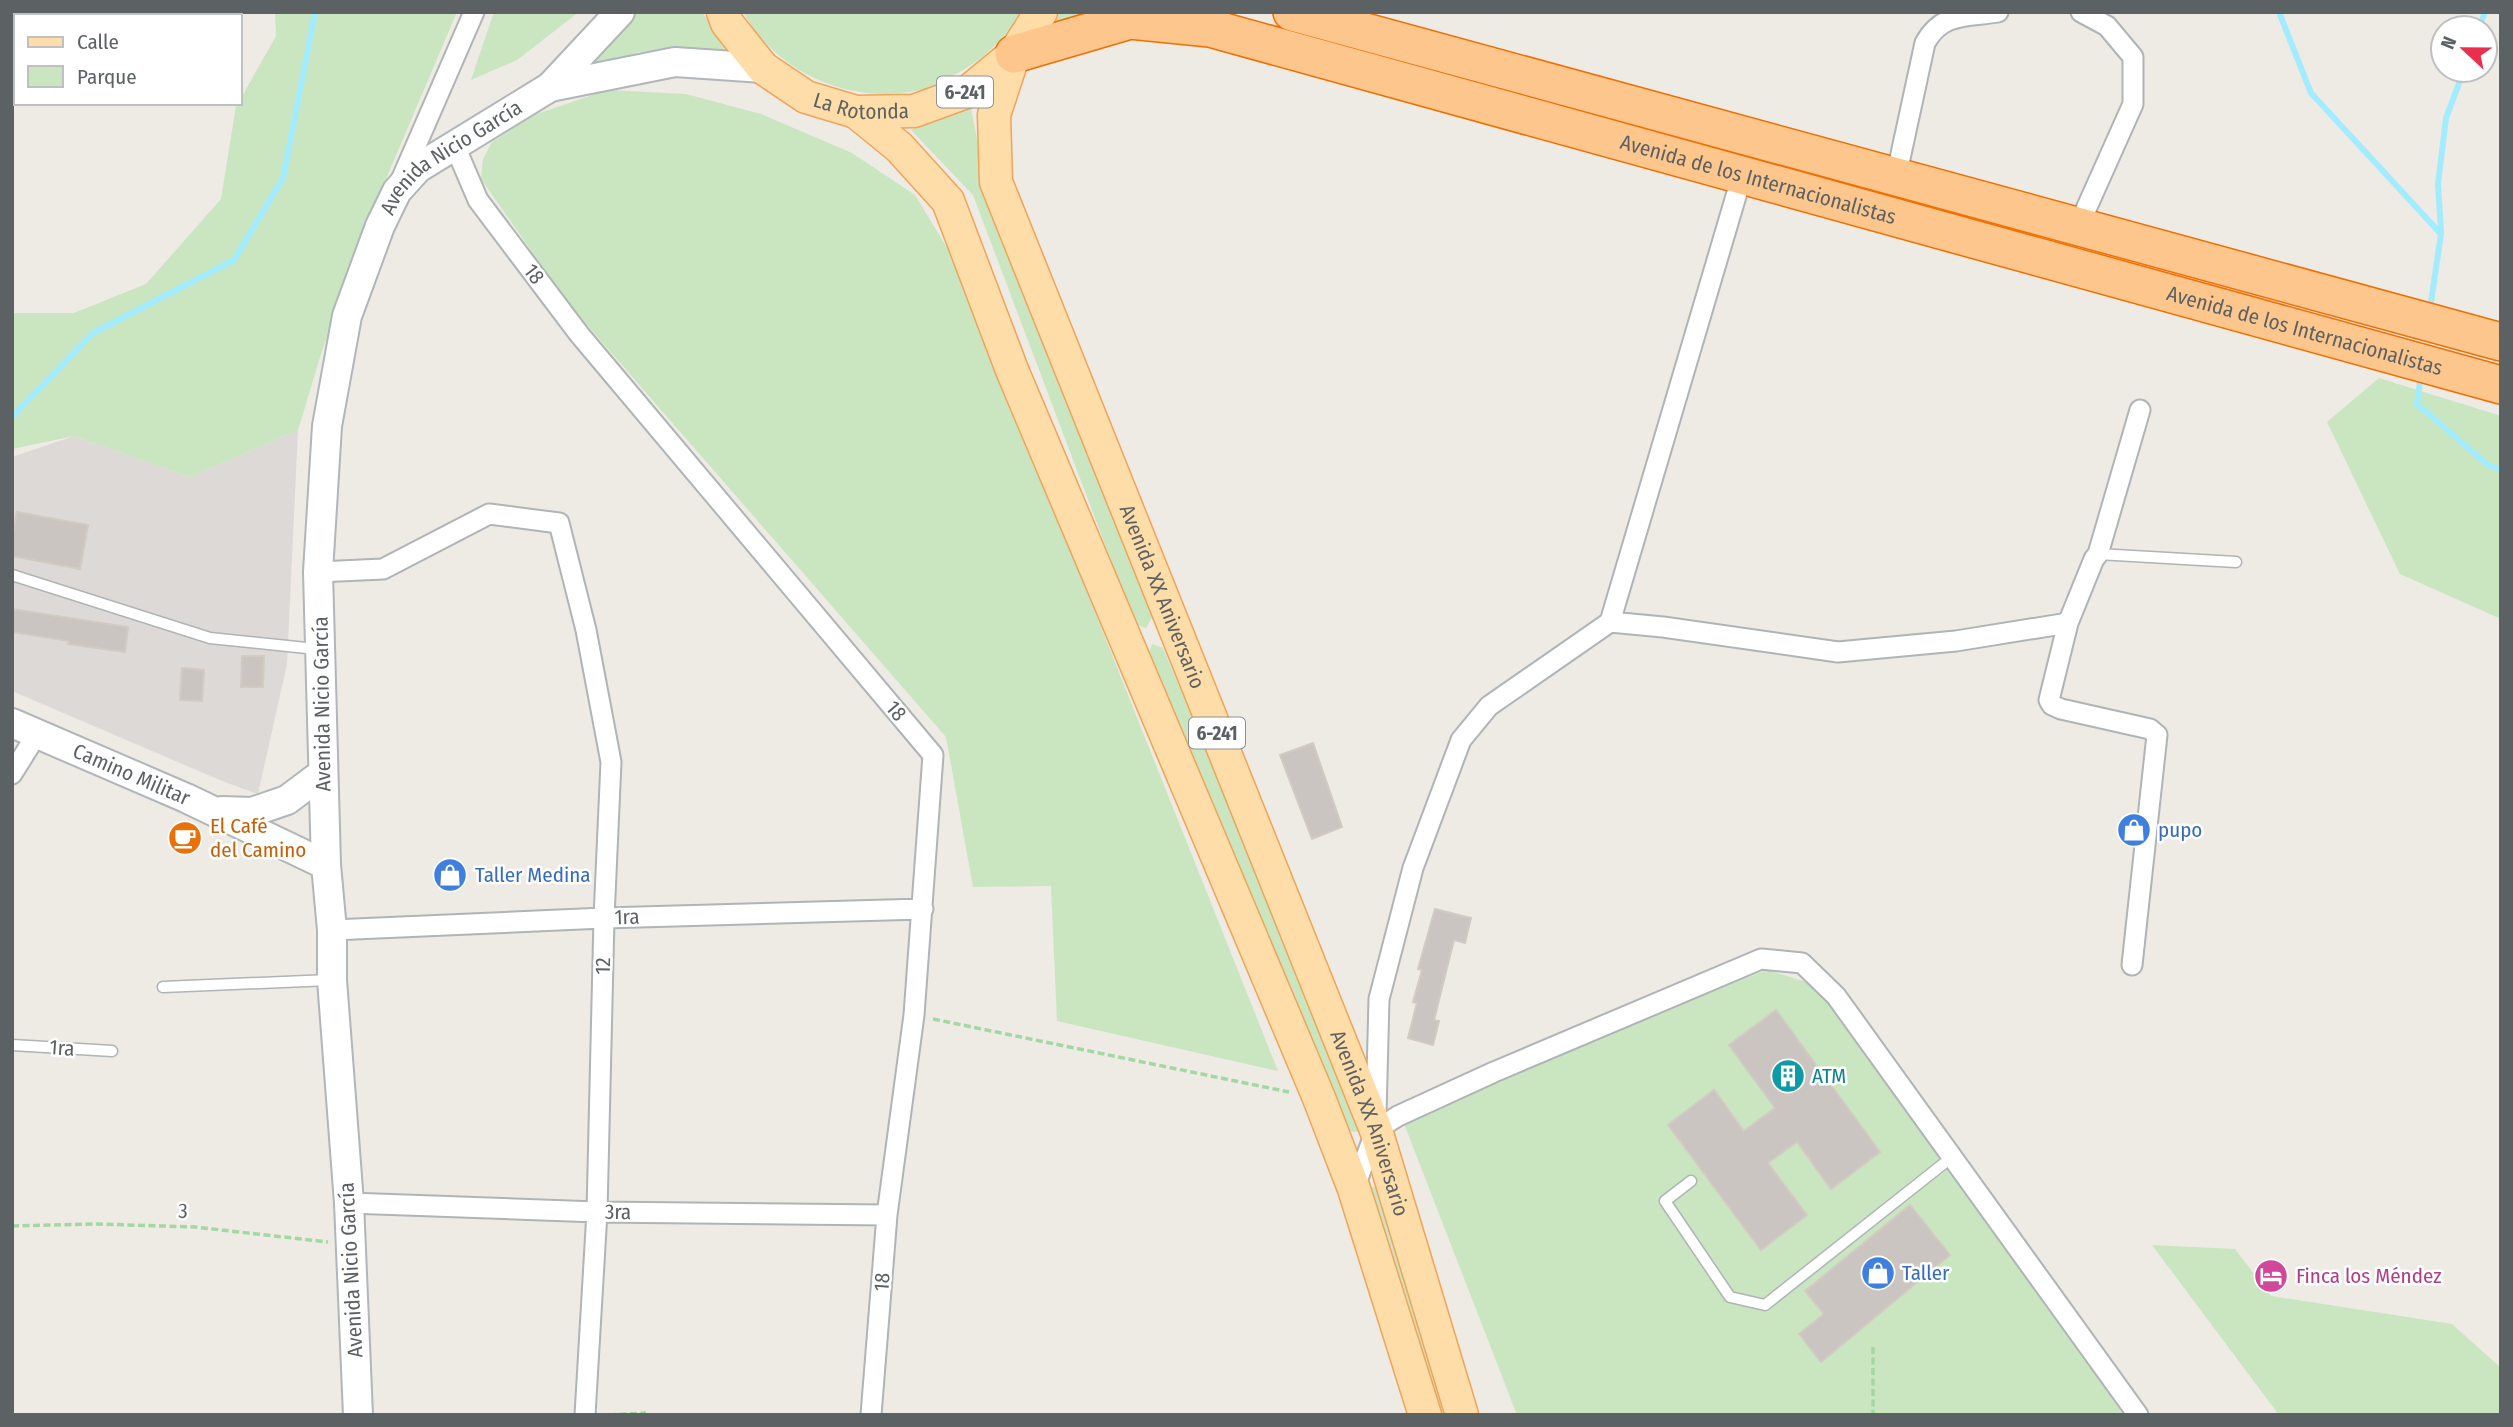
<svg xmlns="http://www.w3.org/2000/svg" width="2513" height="1427" viewBox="0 0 2513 1427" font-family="'Fira Sans Condensed',sans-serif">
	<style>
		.industrial { fill: #ddd9d6 }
		.green { fill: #c9e6c0 }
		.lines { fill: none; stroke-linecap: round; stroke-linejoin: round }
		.stream { stroke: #a3ecff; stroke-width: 6 }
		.building { fill: #cac5c1; stroke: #d3cac2; stroke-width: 2 }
		.lane-casing { stroke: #afb4b6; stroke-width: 13 }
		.street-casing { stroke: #afb4b6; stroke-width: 23 }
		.secondary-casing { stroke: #b0b6b9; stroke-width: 32 }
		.primary-casing { stroke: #f1a35a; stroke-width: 35 }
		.highway-casing { stroke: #f26e01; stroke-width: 40 }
		.path { stroke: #a3d8a5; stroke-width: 3.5; stroke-dasharray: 7 3.5; stroke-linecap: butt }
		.lane { stroke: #fff; stroke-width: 10 }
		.street { stroke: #fff; stroke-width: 19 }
		.secondary { stroke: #fff; stroke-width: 28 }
		.primary { stroke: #ffdda8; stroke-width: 32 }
		.highway { stroke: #fdc68c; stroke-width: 37 }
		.labels { text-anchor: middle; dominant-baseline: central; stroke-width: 5; stroke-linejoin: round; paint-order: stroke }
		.shield { fill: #fff; stroke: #8d9192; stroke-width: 2 }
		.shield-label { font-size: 19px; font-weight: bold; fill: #5c6264 }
		.street-label { font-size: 21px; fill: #5c6264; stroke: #fff }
		.food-label { font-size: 21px; fill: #c56008; stroke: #fff; text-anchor: start }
		.shop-label { font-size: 21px; fill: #366cbe; stroke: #fff; text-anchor: start }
		.culture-label { font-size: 21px; fill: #0d838f; stroke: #fff; text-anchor: start }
		.hotel-label { font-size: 21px; fill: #b23c85; stroke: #fff; text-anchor: start }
	</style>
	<rect width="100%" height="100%" fill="#eeeae4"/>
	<path class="industrial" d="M298,430l-11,234 -29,130 -36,-13 -210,-90v-234l62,-21 116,41z"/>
	<path class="green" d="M275,12h182l-80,188 -55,151 -24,79 -108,47 -116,-41 -62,13v-136h62l72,-29 75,-85 15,-93 4,-3v-3l36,-64z
		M494,12h85l-62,48 -46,20z
		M636,12h66l30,43 -60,-7 -33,4 -56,18z
		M743,12h277c-14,27 -38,48 -64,62 -8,4 -16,10 -24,13 -72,22 -152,-9 -189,-75z
		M1057,12h73l-81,18z
		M607,90l79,4 75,20 91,39 63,42 40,66 323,810 -221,-50 -6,-135 -78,1 -27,-150 -379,-435 -86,-123 2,-20 9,-17 42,-27z
		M970,103l16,82 166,432 -6,11 -11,-4 -162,-429 -62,-65z
		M2379,378l122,38v203l-101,-45 -73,-152z
		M1152,644l11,4 198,468 -4,16 -11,-1 -198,-475z
		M1767,970l49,15 113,151 133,186 61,93h-606l-114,-294 300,-127z
		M1372,1187l10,1 73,227h-20l-67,-213z
		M2152,1245l83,4 36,47 181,28 49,44v47h-222z"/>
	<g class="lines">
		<path class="stream" d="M2279,12l32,81 130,141 -11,75
			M2479,28l6,-16
			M2441,232l-3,-48 8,-66 18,-48
			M2421,375l-4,29 71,61 13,4
			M12,417l81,-84 141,-73 49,-82 32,-166"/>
	</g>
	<path class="building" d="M17,512l71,13 -8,44 -68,-13v-17z
		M12,609l116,18 -3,25 -57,-8 1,-3 -57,-9z
		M242,656h22l-1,31h-22z
		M182,668l22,2 -2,31 -22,-1z
		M1313,743l29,84 -30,12 -32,-84z
		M1435,909l36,9 -6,25 -11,-3 -20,80 5,1 -6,24 -25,-7 9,-35 -4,-1 9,-32 -4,-1z
		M1776,1010l104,142 -49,37 -34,-47 -29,21 39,52 -46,35 -93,-125 46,-35 30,41 31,-23 -46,-63z
		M1910,1205l40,50 -129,107 -22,-28 25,-20 -19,-23z"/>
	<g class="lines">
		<g class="lane-casing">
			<path id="lane" d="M2098,554l138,8
				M12,575l198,63 106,11
				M163,987l167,-7
				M12,1045l100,6
				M1691,1181l-26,20 65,96 35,8 187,-148"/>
		</g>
		<g class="street-casing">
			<path id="street" d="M454,144l24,56 101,134 354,421 -19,260 -27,200 -16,200
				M1896,177l29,-134c17,-31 42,-26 73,-31
				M401,180l73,-168
				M2078,227l55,-123v-47l-26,-31 -26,-14
				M318,572l65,-3 106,-55 70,9 27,107 25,132 -7,156 -7,294 -12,203
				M1610,622l53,5 175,25 118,-11 112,-18
				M12,774l25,-40
				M332,930l272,-12 319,-9
				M2132,965l25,-230 -7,-6 -89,-20 -9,-4 -3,-5 19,-77 26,-64 4,-5 42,-144
				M1376,1115l3,-116 34,-131 48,-128 28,-34 121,-84 134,-453
				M1354,1189l22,-59 22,-14 96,-44 267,-113 41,4 34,33 302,419
				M349,1203l248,9 290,3"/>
		</g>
		<g class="secondary-casing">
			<g id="secondary">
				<path d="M550,87l125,-25 88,6"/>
				<path id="s1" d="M12,723l174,75 140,67"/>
				<path d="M222,811l30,1 35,-12 36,-27"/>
				<path id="s2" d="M358,1415l-9,-212 -17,-223v-50l-6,-65 -8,-293 9,-146 20,-110 33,-90 17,-35 21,-23 132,-81 70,-75"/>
			</g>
		</g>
		<g class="primary-casing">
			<g id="primary">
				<path id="s3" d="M723,12l4,11 36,45 43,29 50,15 58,-1 55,-20 45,-37 27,-42"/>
				<path id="s4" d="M1014,54l-20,61 2,67 380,948 86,285"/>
				<path d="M856,112l43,35 49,54 64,169 307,728 35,91 71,226"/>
			</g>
		</g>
		<g class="highway-casing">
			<g id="highway">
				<path d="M1292,12l1209,330"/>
				<path id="s5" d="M1014,54l116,-34 80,8 1291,357"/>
			</g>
		</g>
		<path class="path" d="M102,16l4,-4
			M12,76l4,-2
			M933,1019l356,73
			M12,1226l85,-2 98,3 133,15
			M1873,1347v68
			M609,1415l37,-2"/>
		<use href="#lane" class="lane"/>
		<use href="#street" class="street"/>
		<use href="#secondary" class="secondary"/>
		<use href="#primary" class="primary"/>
		<use href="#highway" class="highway"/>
	</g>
	<defs>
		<g id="shop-disc" transform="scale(1.75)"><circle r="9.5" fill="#3f7fe0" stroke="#fff"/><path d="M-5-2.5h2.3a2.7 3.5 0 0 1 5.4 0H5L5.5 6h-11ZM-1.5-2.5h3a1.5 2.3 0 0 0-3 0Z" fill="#fff"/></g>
		<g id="cafe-disc" transform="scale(1.75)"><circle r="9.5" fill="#e8710a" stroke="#fff"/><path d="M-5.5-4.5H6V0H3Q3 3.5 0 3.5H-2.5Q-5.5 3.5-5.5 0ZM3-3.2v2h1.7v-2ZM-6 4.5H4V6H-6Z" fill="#fff"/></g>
		<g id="building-disc" transform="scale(1.75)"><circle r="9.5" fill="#0f9aa8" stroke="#fff"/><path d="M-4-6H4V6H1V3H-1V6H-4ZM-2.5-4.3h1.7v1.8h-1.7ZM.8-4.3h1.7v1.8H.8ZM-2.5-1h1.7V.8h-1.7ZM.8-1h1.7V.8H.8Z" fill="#fff"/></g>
		<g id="hotel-disc" transform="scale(1.75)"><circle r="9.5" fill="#d1479c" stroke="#fff"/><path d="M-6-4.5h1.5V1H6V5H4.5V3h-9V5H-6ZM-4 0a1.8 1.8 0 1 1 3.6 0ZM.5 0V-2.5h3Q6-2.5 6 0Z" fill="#fff"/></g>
	</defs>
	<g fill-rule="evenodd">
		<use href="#shop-disc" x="2134" y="830"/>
		<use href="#cafe-disc" x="185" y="838"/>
		<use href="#shop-disc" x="450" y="875"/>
		<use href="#building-disc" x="1788" y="1076"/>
		<use href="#shop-disc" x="1878" y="1273"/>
		<use href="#hotel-disc" x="2271" y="1276"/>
	</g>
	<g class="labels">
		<g class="shield">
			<rect x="937" y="76.5" width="56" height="31" rx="5"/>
			<rect x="1189" y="717.5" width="56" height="31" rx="5"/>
		</g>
		<g class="shield-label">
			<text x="965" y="92">6-241</text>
			<text x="1217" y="733">6-241</text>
		</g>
		<g class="street-label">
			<text stroke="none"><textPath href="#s3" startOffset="178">La Rotonda</textPath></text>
			<text stroke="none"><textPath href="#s2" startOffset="1300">Avenida Nicio García</textPath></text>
			<text stroke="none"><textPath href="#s5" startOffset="770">Avenida de los Internacionalistas</textPath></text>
			<text transform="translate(534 274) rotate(53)">18</text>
			<text stroke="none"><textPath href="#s5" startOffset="1337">Avenida de los Internacionalistas</textPath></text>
			<text stroke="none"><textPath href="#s4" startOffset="578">Avenida XX Aniversario</textPath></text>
			<text transform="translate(322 704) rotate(-91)">Avenida Nicio García</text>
			<text transform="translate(896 711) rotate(50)">18</text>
			<text stroke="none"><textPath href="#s1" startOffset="130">Camino Militar</textPath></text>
			<text transform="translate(627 917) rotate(-2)">1ra</text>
			<text transform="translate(603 966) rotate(-89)">12</text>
			<text transform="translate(62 1048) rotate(4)">1ra</text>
			<text stroke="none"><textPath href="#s4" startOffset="1144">Avenida XX Aniversario</textPath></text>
			<text transform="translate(183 1211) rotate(2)">3</text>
			<text transform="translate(618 1212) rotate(1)">3ra</text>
			<text transform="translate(351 1270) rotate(-93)">Avenida Nicio García</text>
			<text transform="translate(882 1282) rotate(-85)">18</text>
		</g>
		<g class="food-label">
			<text x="210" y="826">El Café<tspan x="210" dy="24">del Camino</tspan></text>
		</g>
		<g class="shop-label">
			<text x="2158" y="830">pupo</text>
			<text x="475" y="875">Taller Medina</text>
			<text x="1902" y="1273">Taller</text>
		</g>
		<g class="culture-label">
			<text x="1812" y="1076">ATM</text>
		</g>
		<g class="hotel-label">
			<text x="2296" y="1276">Finca los Méndez</text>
		</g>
	</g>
	<rect width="2513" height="1427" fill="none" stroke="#5c6264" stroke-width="28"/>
	<rect x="14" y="14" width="228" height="91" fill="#ffffff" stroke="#bec0c1" stroke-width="2"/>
	<rect x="28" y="37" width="35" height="10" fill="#ffdda8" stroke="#bec0c1" stroke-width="2"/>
	<text x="77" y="49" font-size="21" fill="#5c6264">Calle</text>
	<rect x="28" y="66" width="35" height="21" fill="#c9e6c0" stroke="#bec0c1" stroke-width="2"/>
	<text x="77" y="84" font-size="21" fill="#5c6264">Parque</text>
	<g transform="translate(2464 49) rotate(292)"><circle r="33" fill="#ffffff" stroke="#bec0c1" stroke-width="2"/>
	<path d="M0-5L12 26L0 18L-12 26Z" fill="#e92f4c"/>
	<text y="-10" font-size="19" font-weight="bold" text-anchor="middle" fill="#5c6264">N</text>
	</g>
</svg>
